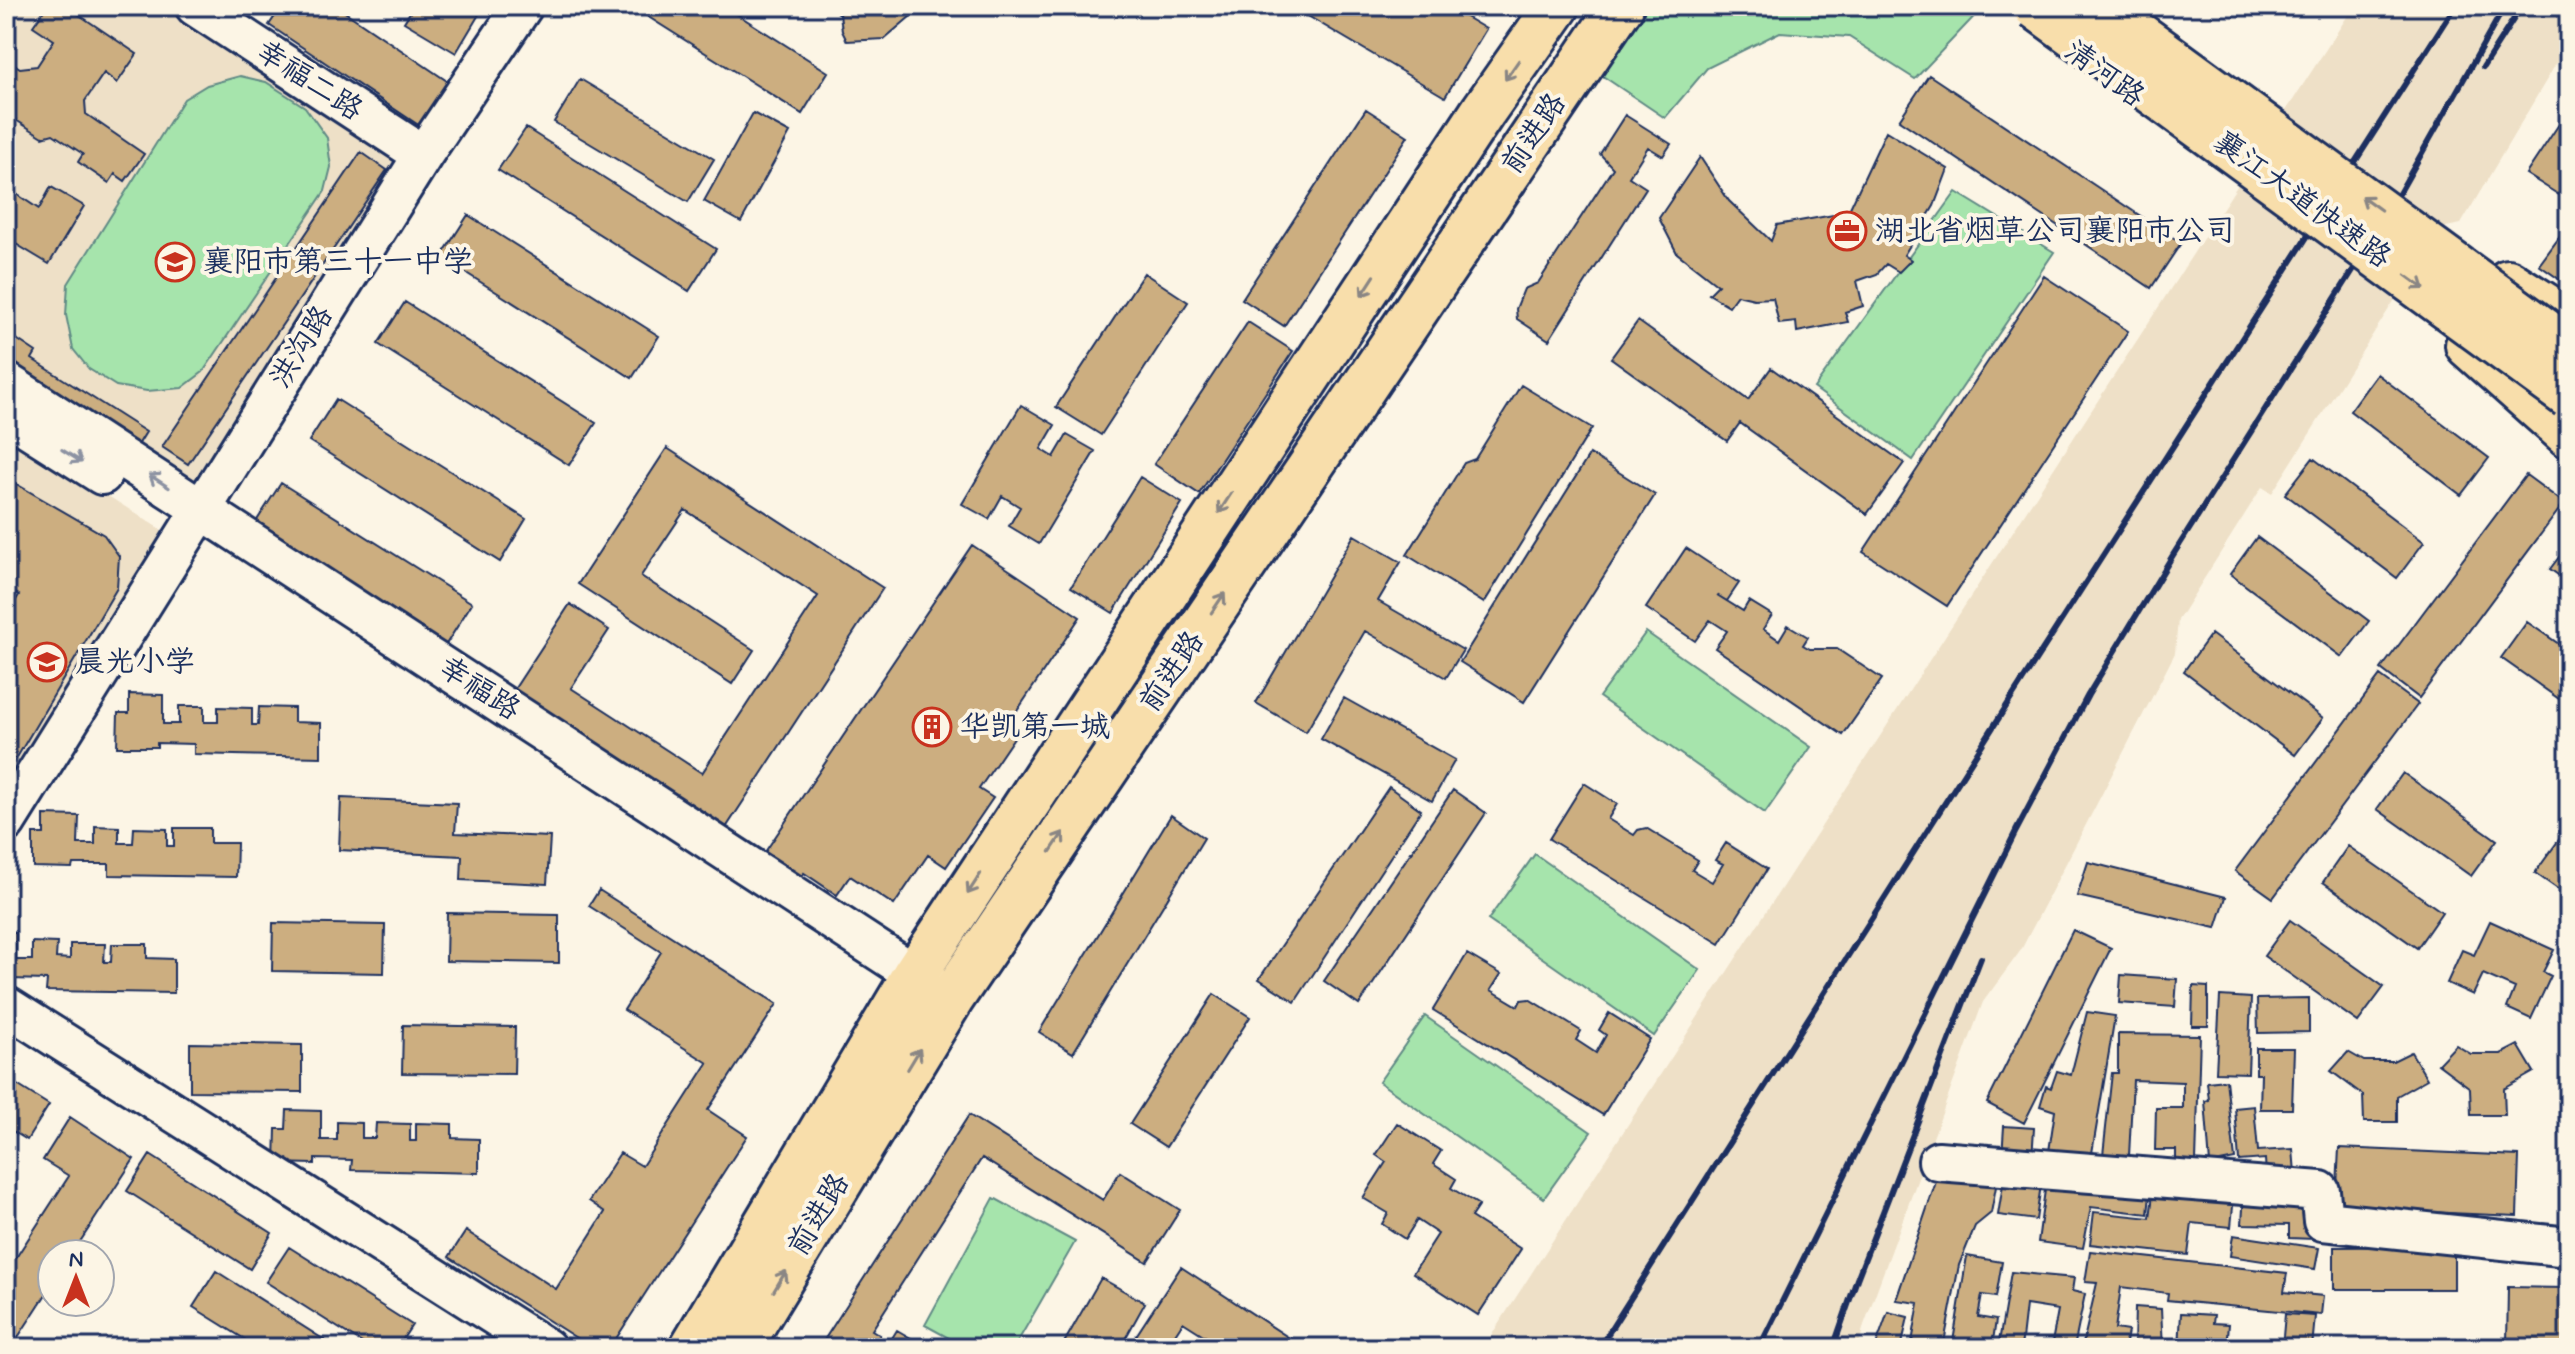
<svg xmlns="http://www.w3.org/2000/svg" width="2575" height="1354" viewBox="0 0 2575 1354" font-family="Mynerve,'LXGW WenKai TC',sans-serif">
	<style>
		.built { fill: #eee0c7 }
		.green { fill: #a6e4ac; stroke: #608a85; stroke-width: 2 }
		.building { fill: #ccae80; stroke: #1b2f5e; stroke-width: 2 }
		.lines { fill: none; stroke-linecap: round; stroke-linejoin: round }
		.minor-casing { stroke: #1b2f5e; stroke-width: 44 }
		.major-casing { stroke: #1b2f5e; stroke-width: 50 }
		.minor { stroke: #fcf5e5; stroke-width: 38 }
		.major { stroke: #f8deab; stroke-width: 44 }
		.rail { stroke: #1b2f5e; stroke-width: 6 }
		.highway-bridge-casing { stroke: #1b2f5e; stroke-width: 50; stroke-linecap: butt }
		.highway-bridge { stroke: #f8deab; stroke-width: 44 }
		.oneway { stroke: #8a8684 }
		.oneway2 { stroke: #8c92a2 }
		.labels { text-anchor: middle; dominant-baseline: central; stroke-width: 8; stroke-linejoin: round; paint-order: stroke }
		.street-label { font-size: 30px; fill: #1b2f5e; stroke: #fcf5e5 }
		.poi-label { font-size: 30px; fill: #1b2f5e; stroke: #fcf5e5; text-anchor: start }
	</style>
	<rect width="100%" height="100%" fill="#fcf5e5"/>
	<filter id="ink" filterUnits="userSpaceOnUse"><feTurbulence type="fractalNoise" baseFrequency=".0125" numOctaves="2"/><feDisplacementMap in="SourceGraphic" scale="16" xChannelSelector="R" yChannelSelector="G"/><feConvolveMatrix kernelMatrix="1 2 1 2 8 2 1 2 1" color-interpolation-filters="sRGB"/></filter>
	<g filter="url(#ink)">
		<path class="built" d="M6,6h165l236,155 -205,329 -196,-127z
			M2354,6h215v36l-108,182 -15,3 -52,74 -122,192 -10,-6 -84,133 -3,33 -154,297 -38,52 -119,323 -6,23h-375z
			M6,431l165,105 -165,253z"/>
		<path class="green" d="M1621,6h363l-69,73 -66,-42 -69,-5 -73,36 -42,50 -83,-56z
			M240,76l26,6 39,25 22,31 4,29 -6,24 -122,181 -21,16 -35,3 -31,-5 -27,-17 -16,-20 -7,-34 2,-31 116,-185 23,-14z
			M1956,192l98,60 -141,208 -99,-72z
			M1646,632l165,115 -46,66 -166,-116z
			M1535,854l165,116 -46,66 -166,-116z
			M1425,1016l166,116 -47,66 -165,-116z
			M994,1198l81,44 -61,106h-47l-42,-23z"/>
		<path class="building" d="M47,6h19l71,48 -20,29 -13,-10 -19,28 1,13 58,40 -19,27 -10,-7 -6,9 -31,-21 5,-8 -30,-20 -10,3 -32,-20 1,-12 -6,-4v-42l14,9 17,-2 17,-26 -21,-14z
			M282,6h54l117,79 -30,43 -154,-103z
			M414,6h70l-28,47 -52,-31z
			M631,6h93l104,66 -26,42z
			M827,6h84v10l-27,23 -37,2 -5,-10 -2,-17z
			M1291,6h156l39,23 -41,68z
			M1929,75l252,168 -30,45 -252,-168z
			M580,79l134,80 -26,43 -134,-80z
			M1366,109l42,27 -124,190 -42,-27z
			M2569,109v71l-10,15 -33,-21z
			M753,113l37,20 -49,89 -37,-21z
			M1625,115l46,29 -8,12 -15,-9 -19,30 17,11 -97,152 -32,-21 -1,-10 8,-20 14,-6 75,-115 -13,-14z
			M526,128l190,121 -27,42 -191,-121z
			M1886,131l62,38 -14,37 -30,49 7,5 -12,12 -13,-8 -9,10 -20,7 6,25 -18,6 3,10 -51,10 -1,-10 -17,2 -6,-26 -19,1 -17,-4 -8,11 -20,-12 9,-9 -41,-32 -18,-35 41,-61 29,44 42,40 6,-16 56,-10 9,10z
			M361,152l26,18 -199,294 -26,-17z
			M6,187l33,22 12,-22 33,19 -35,58 -43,-26z
			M468,215l191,121 -27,42 -191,-121z
			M2564,231l5,4v51l-30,-21z
			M1144,273l44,29 -87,133 -45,-28z
			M2044,276l84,55 -181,275 -84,-54z
			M405,302l191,121 -27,42 -191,-121z
			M1638,321l110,79 23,-32 133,95 -37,51 -127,-91 -13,18 -116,-83z
			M1248,322l45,29 -94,143 -45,-30z
			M6,332l30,20 -4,7 114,73 -8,13 -132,-86z
			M2377,374l112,84 -28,37 -111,-84z
			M1521,385l71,43 -108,175 -77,-48 57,-92 11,-4z
			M336,399l190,120 -26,43 -191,-121z
			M1021,405l34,20 -14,24 13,8 13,-22 28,16 -56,93 -30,-18 11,-19 -18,-11 -13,23 -27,-15z
			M667,448l216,140 -167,255 -212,-138 66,-101 39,26 -38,58 131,85 116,-177 -133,-86 -44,66 113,74 -22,34 -154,-100z
			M1590,454l65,41 -131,207 -64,-40z
			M2313,458l111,84 -27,36 -112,-84z
			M2526,475l38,28 -145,195 -38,-29z
			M1140,477l42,26 -69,110 -42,-26z
			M6,478l98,57 15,21 -2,32 -111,188v-160l13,-21 -13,-8z
			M281,483l191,120 -27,43 -191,-121z
			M1354,535l47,27 -23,39 85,49 -17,28 -81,-47 -59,101 -50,-29z
			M2257,537l112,84 -27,36 -112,-83z
			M2569,544v39l-19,-14z
			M972,545l108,72 -71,106 10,7 -40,59 14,9 -47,69 -18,-12 -34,50 -44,-29 -13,19 -33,-22 -9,13 -36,-25z
			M1686,548l53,35 -12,18 -10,-6 26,16 6,-10 23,14 -9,14 16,11 9,-15 20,12 -5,8 7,4h27l45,30 -39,56 -128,-87 12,-17 -17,-11 -15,21 -49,-33z
			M2527,622l42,29v55l-68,-48z
			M2211,634l112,84 -28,37 -111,-84z
			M2380,676l38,28 -145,194 -38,-27z
			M129,694l34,1v29h16v-18h25v16h14v-15l34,1v17h6l1,-18 35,1v14l27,1v34l-127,-3v-10l-37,-1v4h-40l1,-34h11z
			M1344,698l111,62 -23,41 -111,-62z
			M2403,773l94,67 -26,36 -94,-67z
			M1584,783l33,21 -9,15 26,16 4,-5 8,-2 52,32 -6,10 20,12 11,-18 -8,-4 11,-17 41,26 -47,75 -171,-105z
			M1389,787l32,23 -126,192 -36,-23z
			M1453,790l33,23 -127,192 -35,-24z
			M341,798l116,5 -2,30 95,4 -3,47 -86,-4 1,-24 -123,-6z
			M44,815l35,1 -1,28h17v-18l24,1v16h14l1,-15 33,1v17h7v-18h36v15h27l-1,34 -127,-2v-11h-36l-1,4 -39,-1v-33h11z
			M1171,815l33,23 -131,215 -34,-21z
			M2561,837l8,6v54l-34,-24z
			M2348,846l94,66 -25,36 -94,-66z
			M2088,862l138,35 -10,31 -139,-32z
			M599,890l178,114 -69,106 39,26 -137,212h-18l-143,-91 17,-26 90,58 49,-77 -16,-11 31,-48 22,13 66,-103 -84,-53 37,-58 -72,-46z
			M447,913l112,2v48l-113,-2z
			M2290,920l94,67 -26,35 -94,-66z
			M2490,921l64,29 -11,22 8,4 -20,43 -24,-11 8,-20 -32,-14 -10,21 -26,-12 15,-33 12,5z
			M273,923l112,2 -1,48 -112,-2z
			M2073,930l38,18 -87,175 -37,-20z
			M6,931l10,1v28h16v-18l25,1 -1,15 14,1v-15h35l-1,18h7l1,-18h35v14l27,1v34l-128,-2 1,-11 -37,-1 -1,5h-3z
			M1467,954l34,20 -10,16 27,16 3,-6 8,-1 52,32 -5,9 20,13 10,-18 -7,-5 10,-17 41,26 -47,76 -170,-105z
			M2121,975l56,4 -2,28 -56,-4z
			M2193,986l15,1v39h-16z
			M1214,994l36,23 -84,130 -36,-23z
			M2220,996l31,2 -3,75 -32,-1z
			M2309,998v34l-51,1 -1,-34z
			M2087,1012l28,4 -25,149 -42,-7 7,-47 -15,-5 6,-20 5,2 6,-17 14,4z
			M403,1025l112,2 -1,47 -112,-1z
			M2118,1034l82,1 -4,126h-20v-11h-21l1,-42h27v-26l-50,-2 -4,76 -26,-1 9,-82h6z
			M190,1043l112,2v47l-112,-1z
			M2456,1045l15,9h30l17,-9 16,27 -30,17 1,26h-34l-1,-27 -32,-24z
			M2256,1048h38l-2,61h-32l1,-35h-5z
			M2348,1052l16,9h29l18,-9 16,27 -30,17v26h-33l-1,-27 -32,-24z
			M6,1078l43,27 -22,35 -21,-13z
			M2226,1080l9,79 -25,5 -5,-63 4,-1 -2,-18z
			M2254,1106l4,45 35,-2 2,24 -29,2 -1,-16 -26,2 -4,-53z
			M287,1110l34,1v29h16v-18l25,1v15h13l1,-15 34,1v17h6v-18l36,1v14l27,1v34l-128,-3 1,-10 -37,-1v5l-40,-1 1,-34h10z
			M969,1115l134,85 17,-28 60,38 -33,52 -165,-104 -110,172 8,5 -8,13h-53z
			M70,1117l64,42 -62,95h-20v31l-41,63h-5v-75l63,-97 -26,-16z
			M1397,1123l44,28 -8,13 23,15 -5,9 28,17 -8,12 50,32 -43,66 -65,-42 25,-39 -21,-14 -12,19 -23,-15 6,-11 -25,-15 23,-36 -10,-7z
			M2004,1126l30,2 -2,32 -30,-2z
			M2339,1148l180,8 -2,60 -181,-8z
			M150,1155l122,78 -22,36 -123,-78z
			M2005,1172l37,5 -6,43 -38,-5z
			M1939,1173l59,3 -7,37 -16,13 -16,39 -16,83h-32l8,-45 -23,-3z
			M2047,1175l104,10 -3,29 -57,-7 -8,41 -45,-6z
			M2154,1187l80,9 -3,31 -39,-4 -4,32 -98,-11 4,-32 56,6z
			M2244,1193l71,10 -1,36 -25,-1v-13l-47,-1z
			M2233,1235l86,13 -4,21 -85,-13z
			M2454,1246v43h-120v-42z
			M289,1247l123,78 -15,23h-27l-104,-66z
			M2090,1251l197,22 -3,19 39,4 -2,19 -154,-15 1,-7 -47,-6 -6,42 13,2 -3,17h-43l15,-65 -12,-1z
			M1967,1256l35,6 -6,35 -14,-2 -4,22 18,3 -4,28h-40z
			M1181,1267l119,78 -2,3h-74l-41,-26 -17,26h-38z
			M216,1271l121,77h-78l-66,-41z
			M2011,1272l63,6 -2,13 13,3 -11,54h-23l7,-38 -32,-5 -5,43h-23z
			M1101,1278l44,25 -25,45h-59z
			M2508,1287l61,1v58l-62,-1z
			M2135,1307l26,2 2,39h-29z
			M1888,1312l20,5 -7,31h-26z
			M2181,1313l33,2 -1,8 16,1 -2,24h-48z
			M2285,1314l30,2 -3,32h-30z
			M897,1330l31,18h-42z"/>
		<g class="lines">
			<g class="minor-casing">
				<path id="minor" d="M195,6l228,149
					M6,382l933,608
					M6,414l96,61
					M6,822l417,-667 100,-149
					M6,1006l540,342
					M1938,1161l382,30 3,30 246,26"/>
			</g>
			<g class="major-casing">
				<path id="major" d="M2508,282l61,39
					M2468,345l101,90
					M692,1348l223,-374 569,-864 73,-104
					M739,1348l212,-349 670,-993"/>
			</g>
			<use href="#minor" class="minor"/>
			<use href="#major" class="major"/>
			<path class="rail" d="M2483,67l39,-61
				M1599,1348l410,-646 446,-696
				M1759,1348l257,-517 72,-136 85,-140 206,-326 126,-223
				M1833,1348l24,-69 124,-321"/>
			<g class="highway-bridge-casing">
				<path id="highway-bridge" d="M2035,6l534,390
					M2099,6l470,343"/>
			</g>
			<use href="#highway-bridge" class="highway-bridge"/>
		</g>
		<defs><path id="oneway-shaft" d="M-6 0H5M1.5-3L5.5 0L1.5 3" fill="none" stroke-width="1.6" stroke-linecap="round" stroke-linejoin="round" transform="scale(2)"/></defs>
		<g class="oneway">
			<use href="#oneway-shaft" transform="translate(1512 70) rotate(125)"/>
			<use href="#oneway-shaft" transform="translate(2371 203) rotate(-144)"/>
			<use href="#oneway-shaft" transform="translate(2415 282) rotate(36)"/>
			<use href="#oneway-shaft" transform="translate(1368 286) rotate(123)"/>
			<use href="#oneway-shaft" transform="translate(1225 503) rotate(123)"/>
			<use href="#oneway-shaft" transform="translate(1218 603) rotate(-56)"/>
			<use href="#oneway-shaft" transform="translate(1057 842) rotate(-56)"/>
			<use href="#oneway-shaft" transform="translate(974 884) rotate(123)"/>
			<use href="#oneway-shaft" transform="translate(914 1059) rotate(-59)"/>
			<use href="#oneway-shaft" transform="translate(780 1281) rotate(-59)"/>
		</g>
		<g class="oneway2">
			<use href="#oneway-shaft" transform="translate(72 456) rotate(32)"/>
			<use href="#oneway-shaft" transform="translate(159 481) rotate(-147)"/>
		</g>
	</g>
	<defs>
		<g id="office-ring" transform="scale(2)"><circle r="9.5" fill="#fcf5e5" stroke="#c8321e" stroke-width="1.5"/><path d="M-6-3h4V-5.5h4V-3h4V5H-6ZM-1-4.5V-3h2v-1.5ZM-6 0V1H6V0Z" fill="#c8321e"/></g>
		<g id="school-ring" transform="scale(2)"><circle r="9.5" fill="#fcf5e5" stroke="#c8321e" stroke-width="1.5"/><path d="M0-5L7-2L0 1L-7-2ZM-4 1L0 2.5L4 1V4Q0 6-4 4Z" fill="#c8321e"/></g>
		<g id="building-ring" transform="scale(2)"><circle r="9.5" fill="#fcf5e5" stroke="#c8321e" stroke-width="1.5"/><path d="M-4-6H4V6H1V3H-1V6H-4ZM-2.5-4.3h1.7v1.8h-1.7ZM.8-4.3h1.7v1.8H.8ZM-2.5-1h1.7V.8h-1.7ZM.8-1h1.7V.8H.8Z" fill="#c8321e"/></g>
	</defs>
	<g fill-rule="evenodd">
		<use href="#office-ring" x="1847" y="231"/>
		<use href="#school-ring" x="175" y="262"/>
		<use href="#school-ring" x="47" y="662"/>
		<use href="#building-ring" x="932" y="727"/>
	</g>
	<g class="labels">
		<g class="street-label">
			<text transform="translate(2104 74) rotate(36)">清河路</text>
			<text transform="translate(309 81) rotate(33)">幸福二路</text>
			<text transform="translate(1534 134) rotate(-56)">前进路</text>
			<text transform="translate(2302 200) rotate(36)">襄江大道快速路</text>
			<text transform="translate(302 347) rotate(-58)">洪沟路</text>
			<text transform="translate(1172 672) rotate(-56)">前进路</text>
			<text transform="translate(479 689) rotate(33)">幸福路</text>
			<text transform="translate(819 1215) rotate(-59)">前进路</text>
		</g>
		<g class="poi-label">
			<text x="1875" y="231">湖北省烟草公司襄阳市公司</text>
			<text x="203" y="262">襄阳市第三十一中学</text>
			<text x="75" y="662">晨光小学</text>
			<text x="960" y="727">华凯第一城</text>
		</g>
	</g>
	<rect width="2575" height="1354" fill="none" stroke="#fcf5e5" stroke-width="32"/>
	<rect x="16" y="16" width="2543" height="1322" fill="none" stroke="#1b2f5e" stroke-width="3" filter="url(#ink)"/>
	<g transform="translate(76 1278)"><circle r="38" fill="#fcf5e5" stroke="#a2a6af" stroke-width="2"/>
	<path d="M0-6L14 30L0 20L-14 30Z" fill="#c8321e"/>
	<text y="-12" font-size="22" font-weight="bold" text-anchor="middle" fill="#1b2f5e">N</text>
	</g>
</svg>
